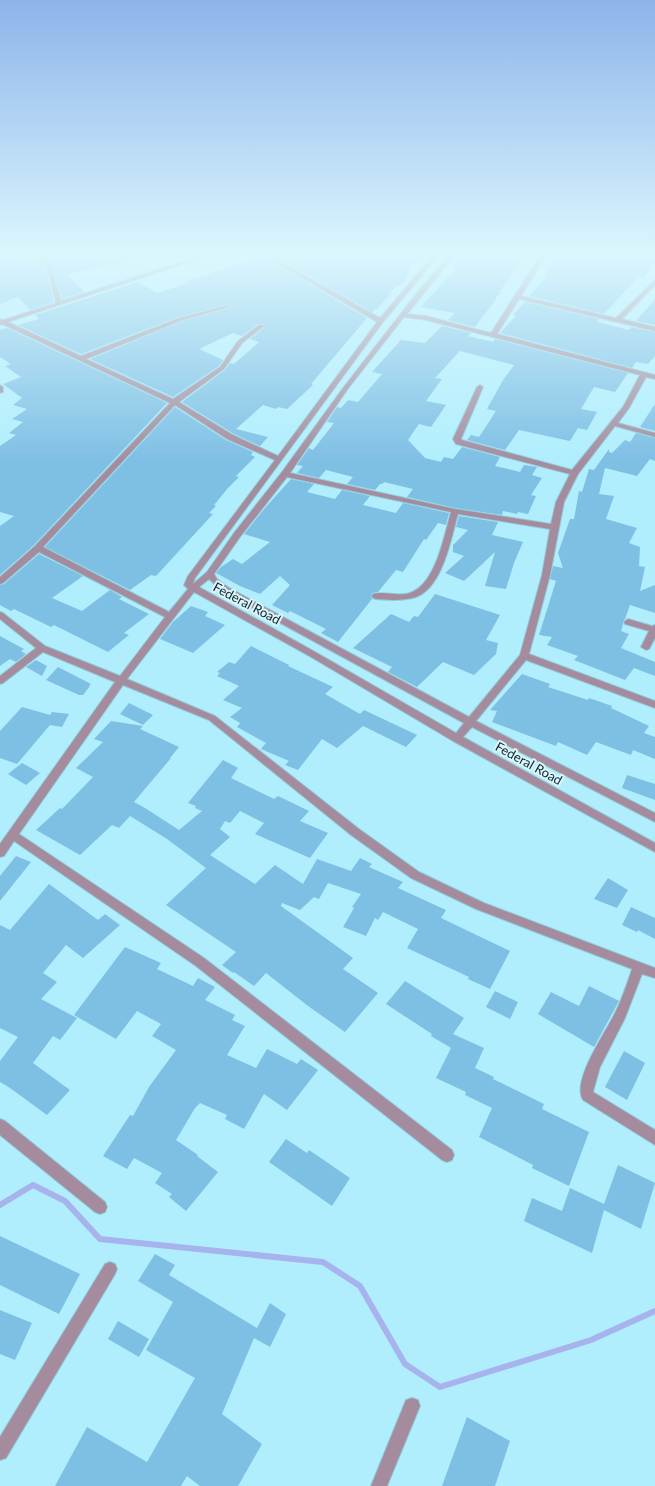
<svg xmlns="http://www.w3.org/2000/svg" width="655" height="1486" viewBox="0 0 655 1486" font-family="Lato,sans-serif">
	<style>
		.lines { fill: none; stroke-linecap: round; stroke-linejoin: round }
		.stream { stroke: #a6b3ed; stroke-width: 6 }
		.building { fill: #7ebfe4 }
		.street-casing { stroke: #91cbd8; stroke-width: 2 }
		.street { fill: #a48c9e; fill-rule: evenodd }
		.labels { text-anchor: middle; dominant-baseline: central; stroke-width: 4; stroke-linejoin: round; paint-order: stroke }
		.street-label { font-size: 13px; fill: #032a32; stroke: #dff3f8 }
	</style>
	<rect width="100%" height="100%" fill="#b0eefd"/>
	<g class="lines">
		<path class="stream" d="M0,1205l33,-20 32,16 35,38 223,23 37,24 45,78 35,23 151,-47 64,-29"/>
	</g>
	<path class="building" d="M0,254h15l19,10h8l5,9 7,29 -24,8 -12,-13 -18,7z
		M59,254h72l1,6 -65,14 17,18 -22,7 -8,-27 -4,-10z
		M277,254h151l-17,12 -5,14 -17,12 3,1 -15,16h-2l-3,3 -99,-57z
		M464,254h63l-28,38h2l-6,7h1l-21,28 -27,-7 7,-7 -34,-6 37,-41 -5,-1z
		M560,254l31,5 4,-5h36l11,2 -2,2 13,5 -8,15 -7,-1 -34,37 -75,-18 19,-20 -4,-1z
		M264,257l103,61 -56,66 2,1 -26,24 -9,-2 -2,2 -13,-4 -27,24 32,8 -8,9 -26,-12 -52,-32 43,-32 5,-7 4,1 25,-22 -9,-3 14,-11v-4h-6l-16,12 -9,-3 -34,16 24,11 -4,6 -46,31 -83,-38 93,-38 46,-13 1,-4 -52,13 -97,37 -63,-29 21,-6 -4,-4 103,-33 19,11 32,-10 -3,-2z
		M655,299v26l-19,-4z
		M525,302l74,17 -2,3 32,8 2,-3 24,5v24l-7,8 -12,-2 -4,6 -132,-35 16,-17 -3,-1z
		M442,326l29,7 -3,3 25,6 2,-3 133,34 -13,19 -21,-5 -13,22 16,3 -10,18 -9,-2 -8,13 -51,-11 -14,20 -38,-10 4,-5 8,2 17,-26 -9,-2 16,-29 11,-15 -54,-14 -25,27 7,1 -16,22 20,4 -15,22 -12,-3 -11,16 17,18 16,4 3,-5 9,2 9,-12 38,10 -5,9 25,6 4,-7 13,2 -5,8 10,3 -11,17 5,1 -8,18 -10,-2 -1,2 -14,-3 -1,4 -47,-7 -48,-11 6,-8 -29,-7 -2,2h-2l-5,6 -28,-6 6,-7 -27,-7 -7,8 -22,-5 6,-7 -6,-1 12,-17 4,2 21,-27 -7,-1 10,-15 4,1 7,-8 10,2 24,-28 -10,-2 29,-32 24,3z
		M7,328l160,75 -133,142 -34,30v-49l14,-10 -14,-4v-66l16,-11 -7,-2 14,-11 -11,-3 15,-10 -14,-4 9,-7 -19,-14 18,-7 -16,-11 6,-2 -11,-7v-27z
		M655,404v27l-15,-4z
		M175,407l51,33 27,12 -2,3 4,2 -19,19 3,1 -11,11 -14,17 2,1 -7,7 4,1 -57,62 -5,-1 -21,15 -85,-43z
		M636,433l19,5v23l-5,-2 -13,17 -32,-8 -6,26 15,2 -8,23 31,9 -8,15 11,4 -1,19 6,1 -5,24 15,-6v28l-25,-8 -5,14 -2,3v2l-2,7 8,3 -8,14 34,14v14l-21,-8 -9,12 -51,-20 4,-4 -31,-11 5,-8 -13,-2 17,-54 -6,-2 3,-13 10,2 -5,-15 12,-34h4l5,-28 3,1 7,-23 5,1 15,-21v3l3,1 13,-13 5,2z
		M291,479l23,5 -7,8 28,7 7,-9 28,6 -7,9 33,8 7,-10 46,10 -3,12 -8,-2 -12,17 -2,-1 -21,33 -7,-2 -18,22 -6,1 -1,4 1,2 -34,43 -17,-9 5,-4 -36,-18 -2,2 -16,-8 18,-20 -10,-9 -20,18 -20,-8 -24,-13 5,-6 12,-8 9,5 28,-22 -26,-8 21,-26z
		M459,516l39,6 -6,13 31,7 -9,21 -8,26 -21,-3 10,-34 -31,29 -19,-8 19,-17 -11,-4v-7l15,-15 -12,-3z
		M39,554l44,22 -31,22 30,13 28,-21 12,7 -3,2 30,15 -25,19 5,2 -21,17 -54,-27 -3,2 -37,-18 -3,2 -11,-6v-20l4,-1z
		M435,594l65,21 -14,25 12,3 -2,11 -22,21 -31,-13 -26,25 -29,-15 4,-5 -39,-19 38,-34 18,8 5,-6 4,1z
		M191,606l17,6 -3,4 20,9 -32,28 -33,-14 13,-17z
		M0,636l24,13 -3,2 5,3 -10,8 -6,-3 -10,7z
		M251,646l38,19 -1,1 45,21 -8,7 35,20 4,-4 53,25 -11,12 -43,-21 -26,22 -15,-9 -24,31 -13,-5 4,-4 -28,-12 5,-6 -29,-16 3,-4 -10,-6 12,-9 -19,-8 16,-14 -22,-10 3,-3 -3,-1 12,-10 6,2z
		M36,660l11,6 -5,10 -16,-9z
		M58,667l33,17 -2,2h1l-7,9h-4l-33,-15z
		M522,674l28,10 -2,3 40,13 1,-2 23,8 -1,2 38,18 -5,7 11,4v22l-22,-9 -2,5 -35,-13 -9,13 -29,-13 -2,4 -64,-24 5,-11 -7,-1z
		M129,703l24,12 -10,10 -23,-11z
		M22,707l28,8 2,-3 17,2 -7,13 -12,-2 -33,39 -17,-6v-27z
		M111,721l32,5 -3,3 39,18 -9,11h1l-37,44 11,6 34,22 23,-19 -7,-3 1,-2 -8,-3 35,-43 15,8 -7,10 43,21 4,-3 31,15 -9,10 28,12 -18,25 -55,-24 9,-11 -24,-12 -10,12 -5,-2 -5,8 10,8 -20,18 45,29 20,-19 28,19 14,-25 34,12 9,-13 12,6 -3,3 34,15 -5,6 48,22 -5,8 69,33 -20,38 -22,-10 1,-2 -62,-29 11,-19 -35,-17 -5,8 -3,-2 -9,18 -23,-9 11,-19 -2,-1 9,-13 -33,-11 -9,16 -5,-2 -14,13 -18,-7 -1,3 72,52 -10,11 35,24 -33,39 -37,-26 -42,-33 -12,13 -20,-14 -1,1 -11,-8 14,-13 -70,-47 40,-37 -39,-29 -37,-23 -11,12 -7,-3 -32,30 -44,-25 24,-22 2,1 31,-32 -17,-9 27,-26 -9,-3z
		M22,763l18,10 -14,12 -18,-11z
		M627,775l28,9v16l-33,-12z
		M16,856l15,6 -31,39v-25z
		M608,878l20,12 -11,18 -23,-9z
		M49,884l49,36 7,-6 15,11 -37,33 -17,-13 -23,28 14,9 -16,17 36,19 -17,22 -7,-4 -20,27 37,27 -23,25 -37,-27 -10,-6v-21l18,-24 -18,-9v-103l10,5z
		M631,907l24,11v21l-17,-9 -1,2 -15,-7z
		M125,947l36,16 -4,6 36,17 5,-8 17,9 -10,13 30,15 -3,5 13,6 -18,29 29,13 11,-19 30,15 4,-5 17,11 -31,40 -23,-16 -20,35 -19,-10 2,-4 -27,-12 -5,5 -19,32 22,15 -1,1 21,16 -32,39 -17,-14 3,-3 -17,-11 7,-10 -28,-15 -7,11 -24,-13 27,-41 3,1 16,-29 27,-37 -24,-14 9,-12 -24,-13 -21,28 -42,-24z
		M405,981l59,37 -11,16 31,14 -9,20 19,9 -1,2 51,25 -2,5 47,23 -20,54 -37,-18 1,-3 -54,-28 13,-29 -27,-13 1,-3 -30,-14 15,-30 -20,-12 1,-2 -46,-30z
		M589,986l30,15 -25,46 -56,-33 13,-22 28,14z
		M495,991l23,11 -8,17 -24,-12z
		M624,1051l21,12 -18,37 -22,-13z
		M286,1139l21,14 2,-3 41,28 -18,28 -63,-44z
		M618,1165l37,18 -14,46 -37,-19 -12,43 -68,-32 8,-23 30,13 8,-23 34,16z
		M0,1236l80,38 -21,40 -59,-29z
		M155,1254l20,11 -6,10 88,53 13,-25 16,11 -16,33 -16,-9 -32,76 40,30 -24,42h-38l-13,-10 -6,10h-126l32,-59 60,35 48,-84 -49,-28 27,-48 -35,-21z
		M0,1310l32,13 -17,37 -15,-6z
		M118,1321l31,18 -10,18 -31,-18z
		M467,1417l43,24 -15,45h-53z"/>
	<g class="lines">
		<g class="street-casing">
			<path id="street" d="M16,254c9,0 15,6 23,6 7,0 10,-6 19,-6l-10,7 5,11 8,29 144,-47h9l-206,68 73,34 98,-38 50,-13v2l-46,13 -97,39 87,40 47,-32 18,-26 21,-16h4v2l-21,16 -18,26 -45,33 54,33 45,21 99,-134 -116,-68h7l112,64 54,-64h6l-57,68 -188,256 -2,6 14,-12 27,-39 48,-61 61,-84 69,-89 38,-45h6l-49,60 19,2 65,17 50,-79h6l-26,42 95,22 39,-38v5l-33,34 33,8v4l-136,-32 -22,35 158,41v4l-9,-2 -17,31 -11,15 37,10v4l-40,-11 -37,48 -14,28 -14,73 -21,79 126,47v7l-129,-48 -50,61 179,92v9l-183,-95 -9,10 192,106v9l-202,-111 -142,-84 -117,-65 -67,87 88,37 144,113 60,43 65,31 171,65v10l-13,-4 -17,44 -25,49 -7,25 62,38v15l-72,-45c-12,-19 23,-68 32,-87 7,-14 12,-29 17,-44l-156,-60 -65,-31 -60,-43 -142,-115 -86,-35 -104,149 185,124 248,192 2,5 -2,5 -5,2 -5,-2 -246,-194 -182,-125 -10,15 -4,1v-13l115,-162 -72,-30 -40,31 -3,1v-8l36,-28 -36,-29v-7l3,1 42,33 75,30 45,-59 -126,-65 -36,31 -3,1v-7l35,-31 135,-143 -168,-79 -2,1v-6l3,1 53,-17 -8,-31 -5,-9h-8zM404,317l22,3 214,55 -17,32 -51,63 -110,-30 -1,-1 22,-52 -3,-2 -3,2 -24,52 3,5 114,30 -14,28 -5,22 -96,-15 -165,-36 57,-83zM175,405l52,34 48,21 -87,116 -4,9 4,4 -19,23 -126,-65zM287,477l164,35c-7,24 -15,72 -41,81 -12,4 -25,-2 -37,1l-1,2 1,2 3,1c13,1 27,2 40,-2 27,-10 35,-59 42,-83l92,15 -8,46 -22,80 -51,62 -240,-129 -12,-9 -3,-5 26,-37zM209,579l14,13 241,131 -8,10 -139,-80 -118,-66z
				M0,385l3,2v5l-3,1z
				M628,619l24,7 3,-1v13l-6,11 -3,1 -5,-3 8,-16 -24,-7 -1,-2z
				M0,1119l5,2 100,81 2,5 -2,5 -5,2 -5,-2 -95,-77z
				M110,1262l5,2 2,5 -2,5 -109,184 -6,2v-23l105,-173z
				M412,1398l6,2 2,6 -33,80h-16l35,-86z"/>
		</g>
		<use href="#street" class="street"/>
	</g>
	<linearGradient id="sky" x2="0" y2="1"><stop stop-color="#8db4ea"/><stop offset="0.55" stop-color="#dbf7fe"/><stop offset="1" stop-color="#dbf7fe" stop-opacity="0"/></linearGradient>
	<rect width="655" height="462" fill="url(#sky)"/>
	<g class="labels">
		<g class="street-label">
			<text transform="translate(247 603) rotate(28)">Federal Road</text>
			<text transform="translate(529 763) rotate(29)">Federal Road</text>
		</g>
	</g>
</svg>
